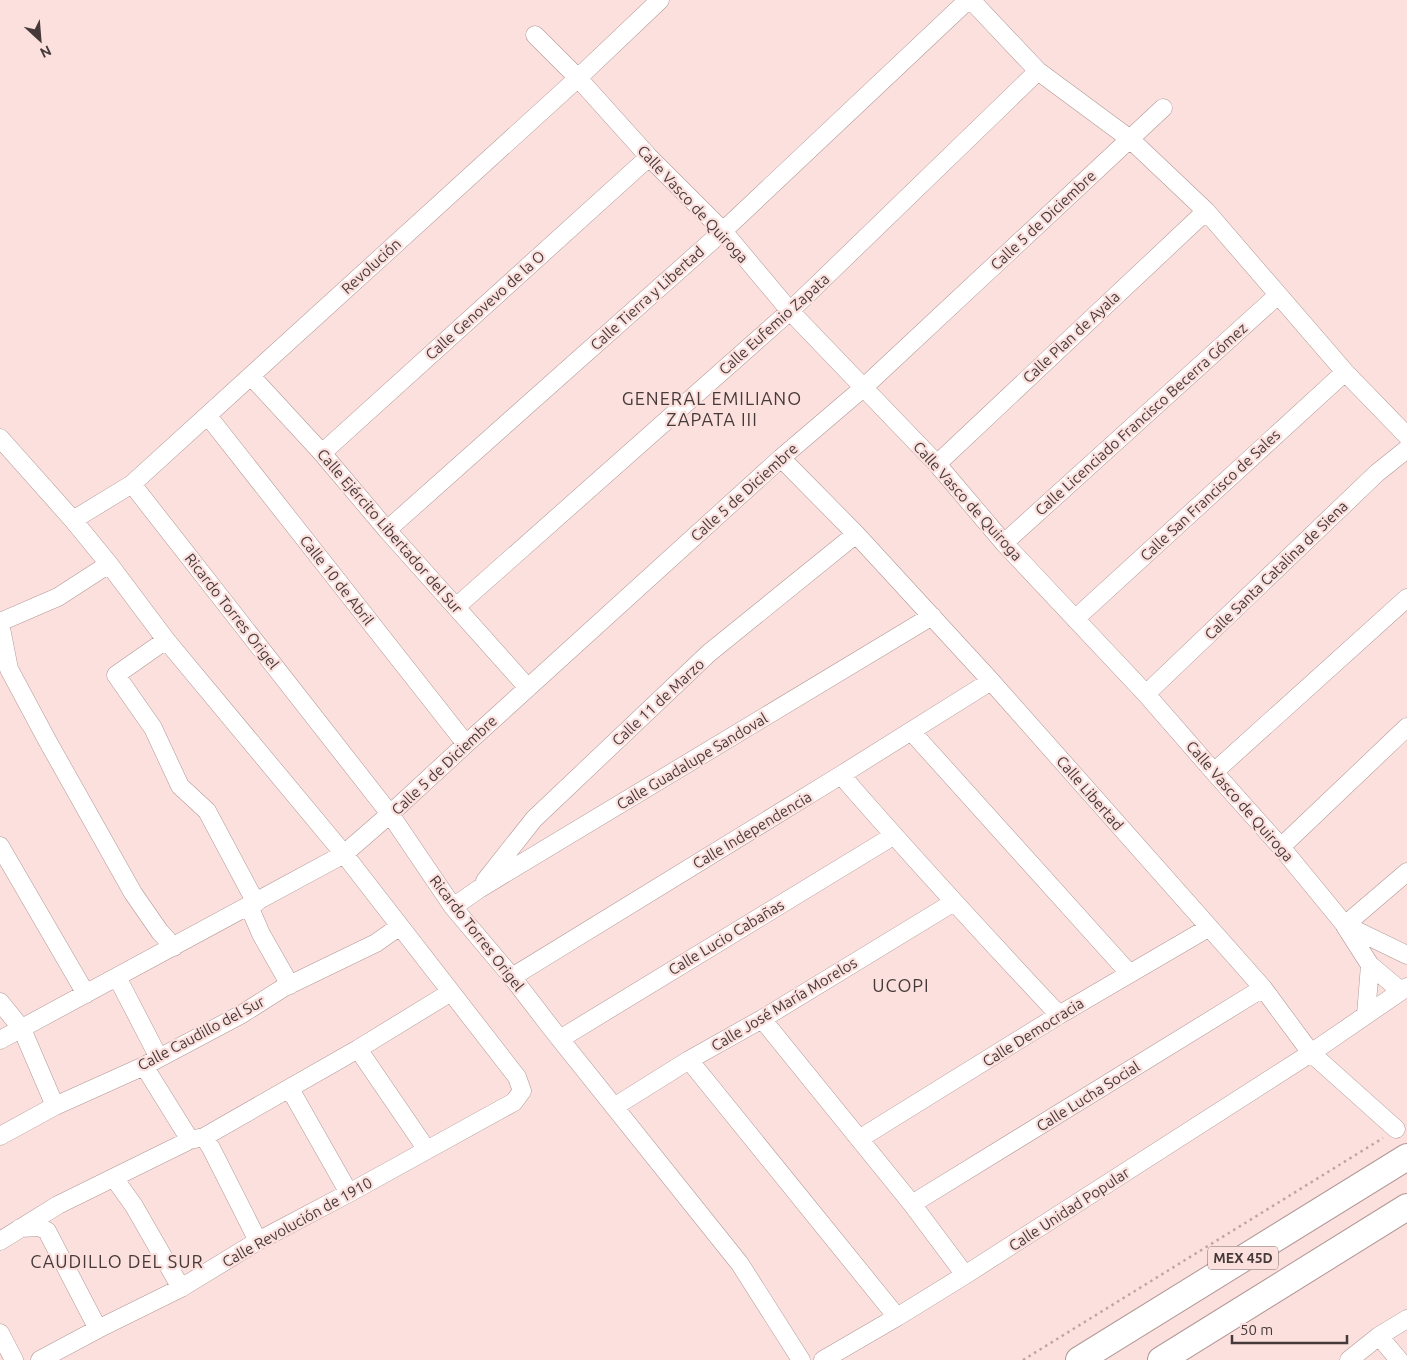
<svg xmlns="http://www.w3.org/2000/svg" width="1407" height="1360" viewBox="0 0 1407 1360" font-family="Ubuntu,sans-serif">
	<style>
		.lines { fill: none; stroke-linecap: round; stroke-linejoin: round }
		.minor-casing { stroke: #b19795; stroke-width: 19 }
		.highway-casing { stroke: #b19795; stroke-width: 28 }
		.path { stroke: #bca6a4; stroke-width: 2.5; stroke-dasharray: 2.5 4; stroke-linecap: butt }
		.minor { stroke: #fff; stroke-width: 18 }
		.highway { stroke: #fff; stroke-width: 26 }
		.labels { text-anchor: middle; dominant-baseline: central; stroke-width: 4.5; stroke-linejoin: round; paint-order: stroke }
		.shield { fill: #fbe0dd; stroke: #7c6c6a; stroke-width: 1 }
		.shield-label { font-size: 14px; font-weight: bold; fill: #453a39 }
		.street-label { font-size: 15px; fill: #453a39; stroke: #fbe0dd }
		.quarter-label { font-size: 18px; letter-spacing: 1px; fill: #453a39; stroke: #fbe0dd }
	</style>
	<rect width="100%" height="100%" fill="#fbe0dd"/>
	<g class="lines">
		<g class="minor-casing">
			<path id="minor" d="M971,0l67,71 92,68 76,72 139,161 62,64
				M535,35l43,43 71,79 74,74 67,80 147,153 67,79 142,151 68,78 67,75 64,78 62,30
				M251,376l71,77 65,77 141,158
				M208,416l258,328
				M0,438l73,82 36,44 57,76 178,214 173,223 5,14 -8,11 -165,91 -91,48 -77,47 -83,41 -58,31
				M322,453l327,-296
				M781,458l75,76 135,147 272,307 48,65 85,76
				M937,464l269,-253
				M132,484l258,330 63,93 59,70 40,52 188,235 61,96
				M73,520l59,-36 446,-406 82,-78
				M387,530l336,-299 245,-231
				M1004,543l274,-248
				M456,607l334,-296 248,-240
				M1075,619l270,-247
				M0,622l58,-25 51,-33
				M0,623l9,46 38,71 86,153 27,39 14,15
				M166,640l-50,35 37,53 27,58 27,25 49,92
				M1146,694l231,-221 30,-24
				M911,731l218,242
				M1214,772l193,-174
				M841,775c71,82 144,161 218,240
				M0,846l86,148
				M1281,847l126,-120
				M485,881l49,-62 175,-166 147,-119
				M249,906l12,28 29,51
				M453,907l26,-18 453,-273
				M1345,925l62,-53
				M1345,926l25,39 31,26
				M117,977l42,81
				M512,977l329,-202 150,-94
				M0,1002l22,27 33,77
				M1366,1015l4,-50
				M762,1019l150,185 53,71
				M560,1039l333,-203
				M0,1040l344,-186 46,-40 76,-70 315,-286 82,-70 300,-280
				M358,1049l69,101
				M689,1060l208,257
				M144,1066l46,74
				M286,1090l8,6 55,97
				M614,1107l75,-47 73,-41 192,-117
				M0,1136l55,-30 89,-40 98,-52 41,-26 93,-45 24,-17
				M204,1137l7,11 47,93
				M859,1139l200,-124 149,-87
				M114,1178l20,28 47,82
				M912,1204l351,-216
				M20,1228l20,-1 7,4 51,98
				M0,1241l58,-36 132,-65 14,-3 154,-88 93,-57
				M0,1333l14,27
				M1379,1336l20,24
				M823,1360l74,-43 68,-42 346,-222 96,-66
				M1349,1360l30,-24 28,-17"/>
		</g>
		<g class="highway-casing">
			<path id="highway" d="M1079,1360l328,-203
				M1161,1360l246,-153"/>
		</g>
		<path class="path" d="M1023,1360l360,-222"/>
		<use href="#minor" class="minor"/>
		<use href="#highway" class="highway"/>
	</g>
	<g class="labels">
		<rect class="shield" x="1208" y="1246.5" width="70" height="23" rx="4"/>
		<g class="shield-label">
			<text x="1243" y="1258">MEX 45D</text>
		</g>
		<g class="street-label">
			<text transform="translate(693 204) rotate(47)">Calle Vasco de Quiroga</text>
			<text transform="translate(1043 220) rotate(-43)">Calle 5 de Diciembre</text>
			<text transform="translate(371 266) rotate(-42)">Revolución</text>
			<text transform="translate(647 298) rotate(-42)">Calle Tierra y Libertad</text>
			<text transform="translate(485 305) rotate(-42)">Calle Genovevo de la O</text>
			<text transform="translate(774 324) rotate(-42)">Calle Eufemio Zapata</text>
			<text transform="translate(1071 337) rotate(-43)">Calle Plan de Ayala</text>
			<text transform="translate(1141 419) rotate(-42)">Calle Licenciado Francisco Becerra Gómez</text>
			<text transform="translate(744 492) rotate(-42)">Calle 5 de Diciembre</text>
			<text transform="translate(1210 495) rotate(-43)">Calle San Francisco de Sales</text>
			<text transform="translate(968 501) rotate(48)">Calle Vasco de Quiroga</text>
			<text transform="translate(390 531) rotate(49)">Calle Ejército Libertador del Sur</text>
			<text transform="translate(1276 570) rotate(-44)">Calle Santa Catalina de Siena</text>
			<text transform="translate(337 580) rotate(52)">Calle 10 de Abril</text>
			<text transform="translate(232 611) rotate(52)">Ricardo Torres Origel</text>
			<text transform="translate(658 702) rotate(-43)">Calle 11 de Marzo</text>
			<text transform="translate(692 761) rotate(-31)">Calle Guadalupe Sandoval</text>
			<text transform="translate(444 765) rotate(-43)">Calle 5 de Diciembre</text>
			<text transform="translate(1090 793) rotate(49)">Calle Libertad</text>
			<text transform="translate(1240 801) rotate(49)">Calle Vasco de Quiroga</text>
			<text transform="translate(752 830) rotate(-31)">Calle Independencia</text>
			<text transform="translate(477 933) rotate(52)">Ricardo Torres Origel</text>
			<text transform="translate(726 937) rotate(-31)">Calle Lucio Cabañas</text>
			<text transform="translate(784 1004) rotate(-31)">Calle José María Morelos</text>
			<text transform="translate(1033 1032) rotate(-32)">Calle Democracia</text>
			<text transform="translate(201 1033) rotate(-28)">Calle Caudillo del Sur</text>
			<text transform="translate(1088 1096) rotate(-32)">Calle Lucha Social</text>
			<text transform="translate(1069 1209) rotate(-33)">Calle Unidad Popular</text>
			<text transform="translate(297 1222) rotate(-29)">Calle Revolución de 1910</text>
		</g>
		<g class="quarter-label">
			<text x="712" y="398">GENERAL EMILIANO<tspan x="712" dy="21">ZAPATA III</tspan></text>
			<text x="901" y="985">UCOPI</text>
			<text x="117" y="1261">CAUDILLO DEL SUR</text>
		</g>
	</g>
	<g transform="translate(40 40) rotate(154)" stroke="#fbe0dd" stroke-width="4" paint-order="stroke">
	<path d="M0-4L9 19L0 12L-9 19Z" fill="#453a39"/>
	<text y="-8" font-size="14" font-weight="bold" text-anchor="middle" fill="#453a39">N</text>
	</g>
	<path d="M1232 1335v8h115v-8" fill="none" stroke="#453a39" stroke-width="2.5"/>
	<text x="1240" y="1335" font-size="15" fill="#453a39" stroke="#fbe0dd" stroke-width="4" paint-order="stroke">50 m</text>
</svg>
